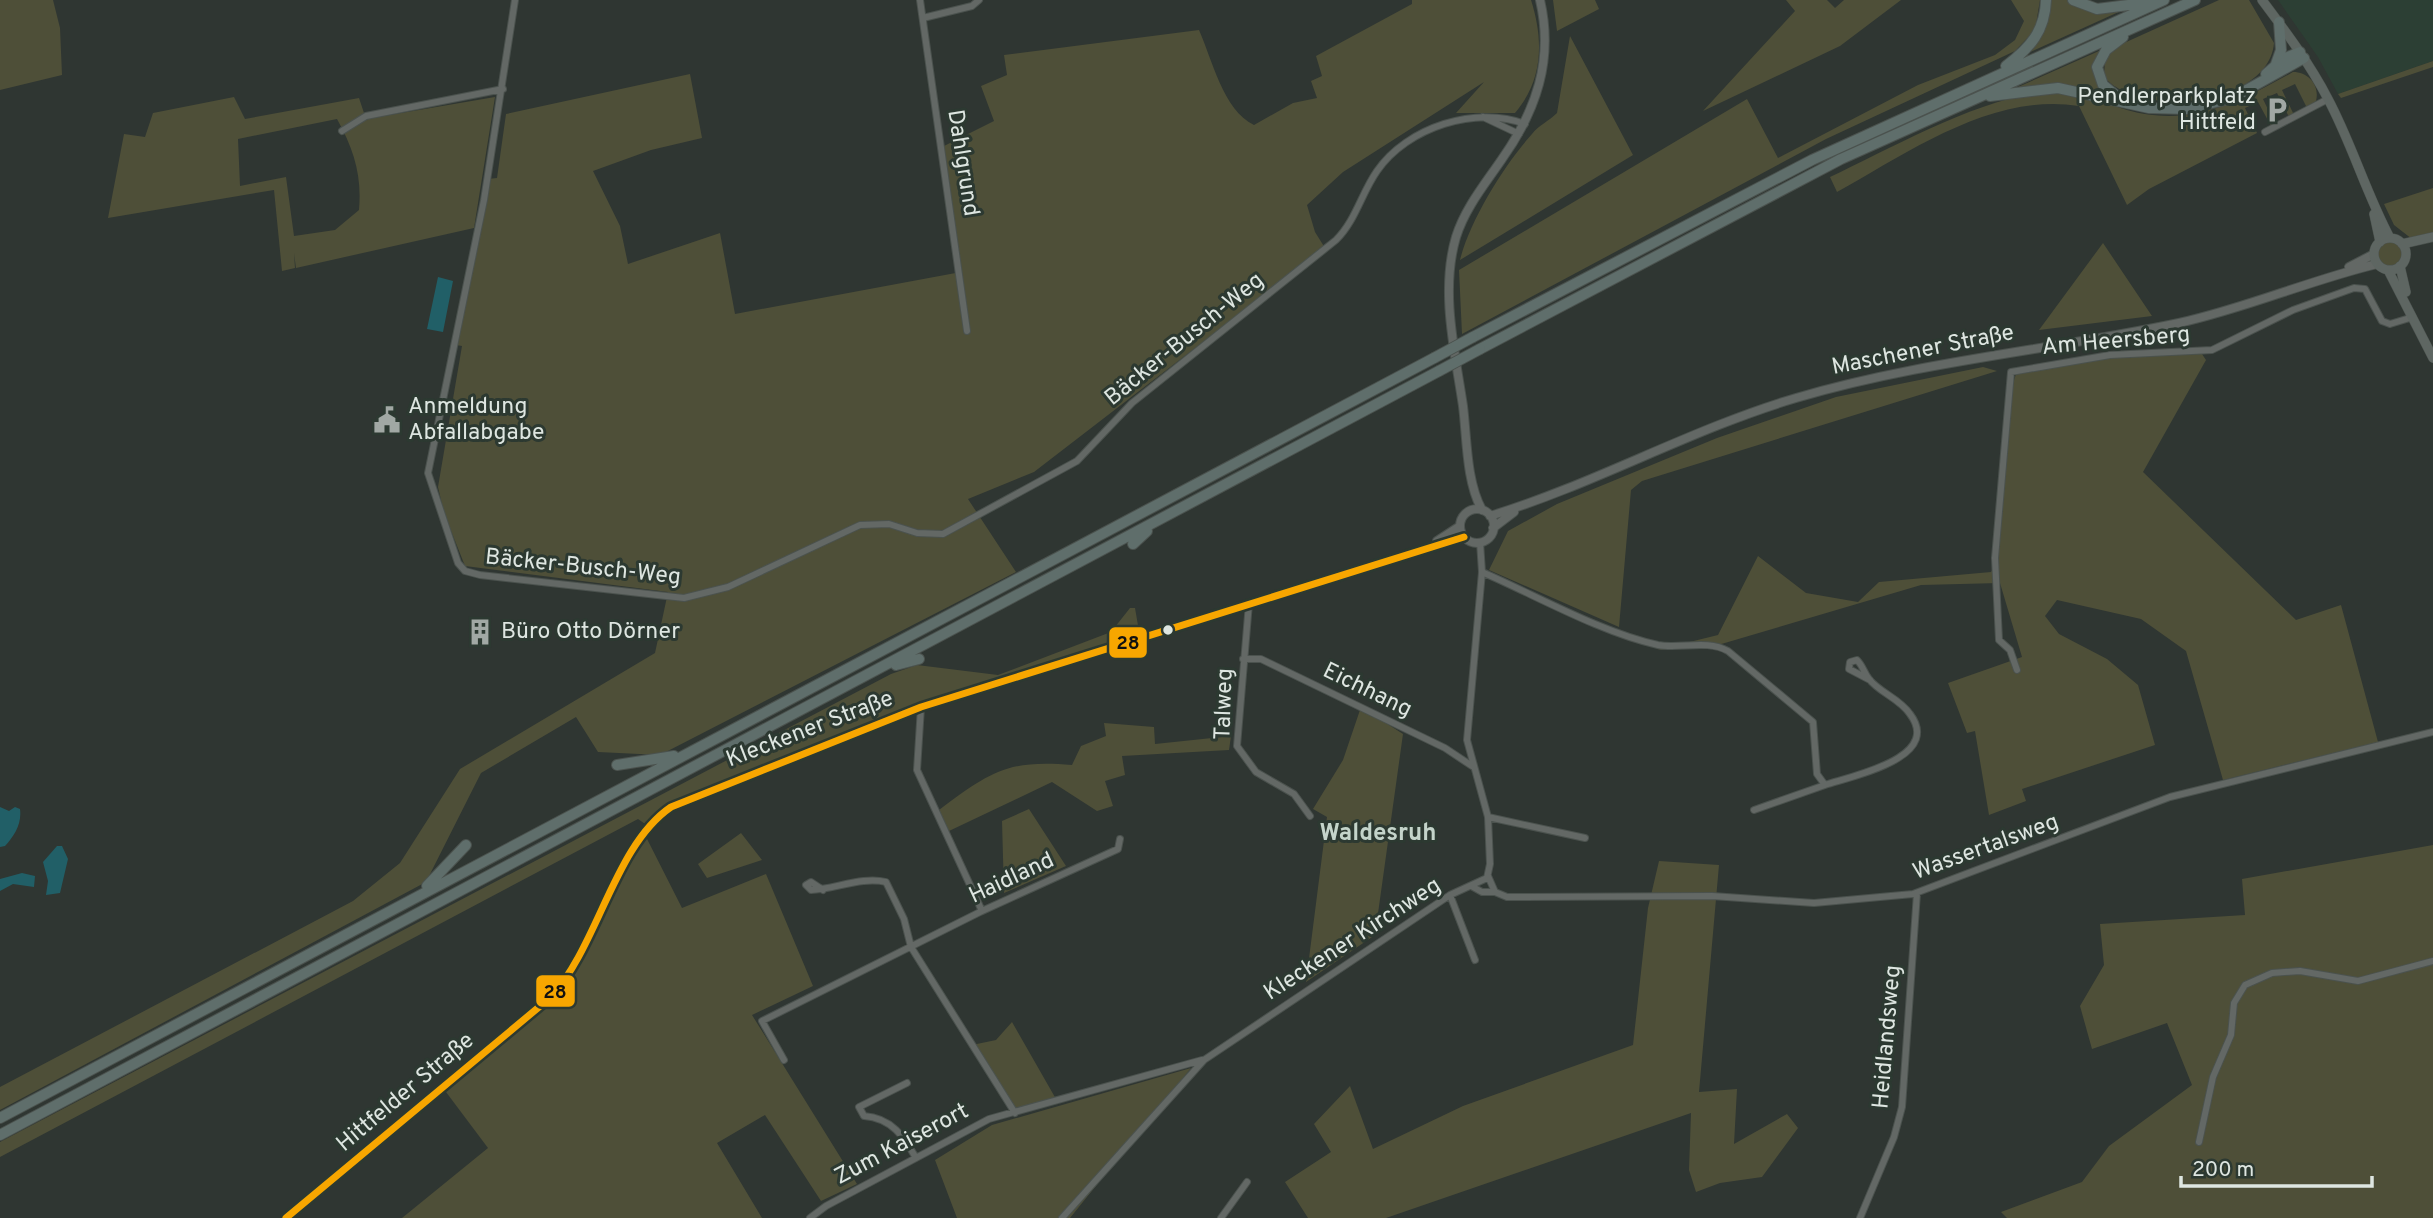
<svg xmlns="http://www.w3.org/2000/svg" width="2433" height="1218" viewBox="0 0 2433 1218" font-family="Overpass,sans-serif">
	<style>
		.built { fill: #2c3f34 }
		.green { fill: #4e4f38; fill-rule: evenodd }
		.water { fill: #215f67 }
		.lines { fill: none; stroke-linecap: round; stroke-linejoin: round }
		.minor-casing { stroke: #4b524e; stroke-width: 8 }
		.tertiary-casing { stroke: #4b524e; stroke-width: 10 }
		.secondary-casing { stroke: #4b524e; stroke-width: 10 }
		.motorway-casing { stroke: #4b524e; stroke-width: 12 }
		.minor { stroke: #636865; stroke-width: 6 }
		.tertiary { stroke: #636865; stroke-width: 8 }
		.secondary { stroke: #5e6662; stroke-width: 9 }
		.motorway { stroke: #5f6e6b; stroke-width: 10 }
		.motorway-bridge-casing { stroke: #4b524e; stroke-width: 12; stroke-linecap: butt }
		.motorway-bridge { stroke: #5f6e6b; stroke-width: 10 }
		.bus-1-casing { stroke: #2c3931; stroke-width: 12 }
		.bus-1 { stroke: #f7a600; stroke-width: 7 }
		.bus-dot { fill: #dee6e1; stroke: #2c3931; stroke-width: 2.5 }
		.labels { text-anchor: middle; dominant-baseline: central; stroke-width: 6; stroke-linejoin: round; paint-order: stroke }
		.poi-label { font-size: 23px; fill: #dee6e1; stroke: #2c3931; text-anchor: start }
		.street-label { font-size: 23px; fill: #dee6e1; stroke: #2c3931 }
		.neighbourhood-label { font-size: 24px; font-weight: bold; fill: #c4d4ca; stroke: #2c3931 }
		.line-badge { stroke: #2c3931; stroke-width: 2.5 }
		.pale-badge-label { font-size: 19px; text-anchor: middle; font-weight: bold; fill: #111 }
	</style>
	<rect width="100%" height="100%" fill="#2f3632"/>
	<path class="built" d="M2278,0h155v61l-95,33 -20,-37z"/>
	<path class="green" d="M0,0h53l7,28 2,47 -62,15z
		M1412,0h119c13,41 12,80 -16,113h-59l28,-31 -141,90 -36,33 8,27 10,16 -291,224 -66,27 48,73 -356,183 -62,-3 -22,-35 -95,56 -55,109 -426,228v-23l353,-186 47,-38 60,-94 195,-116 13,-61 -203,-26 -21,-53 -6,-26 24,-141 -6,-1 32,-166 9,-1 9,-64 184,-40 12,64 -51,12 -58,21 27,55 8,38 92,-31 15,81 226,-42 -19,-125 52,-26 -13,-35 26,-11 -3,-20 195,-25c13,29 24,80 55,95l39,-22 24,-5 -6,-17 11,-5 -6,-20 96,-52z
		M1553,0h42l4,9 -42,22z
		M1786,0h41l8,8 9,-8h57l-61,46 -137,65 92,-100z
		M2011,0h29l-5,30 -20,21 -189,88 -364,195 -3,-64 288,-171 31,59 140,-73 77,-30 20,-15 9,-19z
		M2048,0h21l54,10 -95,43z
		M2219,0h30l25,43c-5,62 -132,77 -170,34l1,-18 8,-11z
		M1570,36l63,119 -173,105c10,-40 44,-95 72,-126 7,-9 17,-13 25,-21z
		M2099,51l9,43 -90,-7z
		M2433,61v6l-92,31 -3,-4z
		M2293,72c16,0 27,14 23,29l-9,7 -12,-24 -13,6 12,25 -5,2 -12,-24 -14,6 12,25 -4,2 -13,-24 -13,6 12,25 -108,56 -22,16 -48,-99c-86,-14 -170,46 -242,86l-7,-15c60,-28 154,-82 219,-85 27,-1 52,10 78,18 63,18 112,-8 166,-38z
		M234,97l11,22 114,-21 7,21 129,-22 -21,131 -178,40 -2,-15 1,15 -13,3 -8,-81 -166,28 16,-84 21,3 8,-24zM337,119c17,31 25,56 22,91l-24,20 -41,6 -8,-59 -46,9 -2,-47z
		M2433,188v46l-21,5 -18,-14 -10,-21z
		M2378 254a12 12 0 1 1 24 0a12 12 0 1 1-24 0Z
		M2103,243l49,73 -113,14z
		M2202,354l4,6 -63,112 153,148 45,-15 37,137 -155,38 -37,-129 -45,-32 -84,-19 -12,16 14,18 48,25 31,26 17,60 -133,44 4,12 -37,14 -14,-84 -8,2 -19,-50 74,-26 -22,-74 -79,2 -203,60 -61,5 61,-15 40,-79 48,37 52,9 21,-20 112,-10 6,-10c3,-27 10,-178 20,-189l96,-17z
		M1983,367l14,4 -355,110 -11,9 -12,137 -130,-57 19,-39 49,-27 160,-66 119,-41z
		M1130,608h5l5,29 -219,70 -239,93 -34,26 -10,-7 -638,338v-15l891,-468 26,-9 81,10 113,-43z
		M1361,707l42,27 -28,201 -69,47 21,-165 -14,-8 30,-49z
		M1104,723l50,4 1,17 76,-8 -2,14 -107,6 3,19 -20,6 8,25 -16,5 -45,-29 -103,49 -10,-21c50,-37 68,-51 133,-45l9,-19 25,-10z
		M1029,809l37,57 -62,27 -2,-72z
		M644,833l38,75 84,-34 47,112 -61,29 105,169 -36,17 -56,-86 -48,28 45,75h-360l86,-70 -45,-60 117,-101z
		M741,833l21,27 -55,18 -9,-14z
		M2433,845v373h-426l-6,-6 81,-30 27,-36 83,-61 -25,-62 -75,26 -12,-43 24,-41 -4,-41 145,-9 -3,-36z
		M1659,861l60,4 -20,227 38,-3 -3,55 53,-30 11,14 -36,49 -42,6 -24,9 -7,-22 2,-57 -305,105h-78l-23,-36 46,-30 -17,-28 36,-38 23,63 90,-43 170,-61 15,-137z
		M1012,1022l44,77 -41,14 -43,-68 24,-5z
		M1191,1068l-121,150h-113l-22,-58 57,-35z"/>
	<path class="water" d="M438,277l15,4 -10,51 -16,-3z
		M0,807l9,4 6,-4 5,2c2,15 -6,27 -15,37l-5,1z
		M57,846h5l6,13 -8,34 -14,2 2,-14 -5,-19z
		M22,873l13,3 -1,11 -21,-3 -13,7v-12z"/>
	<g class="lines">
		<g class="minor-casing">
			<path id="minor" d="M515,0l-31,200 -56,273 30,90 7,8 15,4 204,23 44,-11 132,-62 29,-1 28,9 26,1 134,-73 55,-58 204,-163c20,-20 25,-46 41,-69 30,-44 100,-66 148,-47
				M920,0l47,331
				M923,18l49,-12 7,-6
				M1483,117l36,17
				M342,131l24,-15 137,-27
				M2265,132l63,-33
				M1482,572c53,23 120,61 176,73 23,4 49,-6 70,6l85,71 4,52 8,11c27,-9 118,-27 85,-71 -11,-16 -30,-21 -41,-35 -5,-6 -6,-13 -12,-19l-7,2 -1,7 21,11
				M1249,603l-12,143 19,26 38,22 16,22
				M1243,659h18l184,89 27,18
				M2017,670l-7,-20 -11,-10 -4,-82 16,-186 99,-17 102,-5 81,-40 61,-22 11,1 17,32 8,3 23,-7
				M921,707l-4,63 65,141
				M1754,810l71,-25
				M1488,817l97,21
				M1488,876l7,16 12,5 205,-1 102,7 99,-9 257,-97 263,-65
				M1473,887l9,5h13
				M823,890l-12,-8 -5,3 5,5c24,-1 52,-14 75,-8l18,37 7,28 104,166
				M1450,895l25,65
				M784,1060l-22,-39 220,-110 136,-62 2,-10
				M907,1083l-48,24 5,9c28,2 40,21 52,42
				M2199,1142l14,-65 18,-42 3,-32 11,-18 27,-12 28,-2 58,10 75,-20
				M810,1218l16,-12 163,-87 213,-59
				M1062,1218l142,-158 246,-165 37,-17 3,-14 -2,-47 -21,-77 15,-168 -2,-30
				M1221,1218l26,-36
				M1860,1218l34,-81 8,-30 15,-214"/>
		</g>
		<g class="tertiary-casing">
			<path id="tertiary" d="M2349,267l25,-13
				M1460 526a17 17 0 1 1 34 0a17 17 0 1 1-34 0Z
				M1482,510c-16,-29 -15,-72 -19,-104 -8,-54 -23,-115 -7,-169 9,-29 29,-53 46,-78 34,-48 52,-99 38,-159
				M1490,516c105,-32 201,-87 306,-118 125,-37 256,-48 383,-75 68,-15 131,-43 198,-59
				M1493,528l21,-16
				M1437,541l23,-15
				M286,1218l265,-221c48,-53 63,-151 120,-190l250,-100 543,-170"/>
		</g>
		<g class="secondary-casing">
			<path id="secondary" d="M2262,0c24,32 48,64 66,99 24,45 38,94 62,139
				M2374,214l6,28
				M2374 254a16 16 0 1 1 32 0a16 16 0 1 1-32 0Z
				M2402,244l31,-7
				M2400,266l6,26
				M2388,270l45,88"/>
		</g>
		<g class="motorway-casing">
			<path id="motorway" d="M2073,0l24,9 55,-7
				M2276,64l5,-14 -2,-28
				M2006,66c24,-18 39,-35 40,-66
				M2266,74l17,-15 17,-7
				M1990,96l68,-8 91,20 39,1 44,-11 72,-40
				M2119,98l-16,-13 -6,-18 9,-17 17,-13
				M1473,337l339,-177 352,-160
				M1480,349l361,-190 354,-159
				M1133,544l14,-13
				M896,665l23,-6
				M617,765l57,-9
				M427,886l39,-41
				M0,1118l1434,-760
				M0,1135l1439,-764"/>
		</g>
		<use href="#minor" class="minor"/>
		<use href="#tertiary" class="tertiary"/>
		<use href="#secondary" class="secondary"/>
		<use href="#motorway" class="motorway"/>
		<g class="motorway-bridge-casing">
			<path id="motorway-bridge" d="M1434,358l39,-21
				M1439,371l41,-22"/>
		</g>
		<use href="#motorway-bridge" class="motorway-bridge"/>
		<g class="bus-1-casing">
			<path id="bus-1" d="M286,1218l265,-221c48,-53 63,-151 120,-190l250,-100 543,-170"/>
		</g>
		<use href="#bus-1" class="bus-1"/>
	</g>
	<defs>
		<g id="parking-bare" transform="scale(2.1)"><path d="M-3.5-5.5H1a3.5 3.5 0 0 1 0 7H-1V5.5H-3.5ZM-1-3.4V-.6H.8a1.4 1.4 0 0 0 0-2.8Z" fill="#a1a8a4" stroke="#2c3931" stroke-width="2.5" paint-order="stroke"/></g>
		<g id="civic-bare" transform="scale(2.1)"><path d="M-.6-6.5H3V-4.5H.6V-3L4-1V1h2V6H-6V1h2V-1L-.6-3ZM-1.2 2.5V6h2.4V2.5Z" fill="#a1a8a4" stroke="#2c3931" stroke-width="2.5" paint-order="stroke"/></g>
		<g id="building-bare" transform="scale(2.1)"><path d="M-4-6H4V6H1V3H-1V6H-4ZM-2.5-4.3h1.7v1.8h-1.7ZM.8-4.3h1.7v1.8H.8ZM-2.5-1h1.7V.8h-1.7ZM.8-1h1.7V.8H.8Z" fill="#a1a8a4" stroke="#2c3931" stroke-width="2.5" paint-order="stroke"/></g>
	</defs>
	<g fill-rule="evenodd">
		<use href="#parking-bare" x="2277" y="110"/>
		<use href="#civic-bare" x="387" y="420"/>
		<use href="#building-bare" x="480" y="632"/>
	</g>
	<circle class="bus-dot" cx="1168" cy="630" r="6"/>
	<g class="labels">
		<g class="poi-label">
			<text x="2256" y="97" text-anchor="end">Pendlerparkplatz<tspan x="2256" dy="26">Hittfeld</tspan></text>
			<text x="408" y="407">Anmeldung<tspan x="408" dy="26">Abfallabgabe</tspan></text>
			<text x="501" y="632">Büro Otto Dörner</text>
		</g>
		<g class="street-label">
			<text transform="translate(962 163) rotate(81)">Dahlgrund</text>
			<text transform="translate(1185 340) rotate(-39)">Bäcker-Busch-Weg</text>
			<text transform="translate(2116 342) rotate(-5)">Am Heersberg</text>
			<text transform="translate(1923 351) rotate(-11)">Maschener Straße</text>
			<text transform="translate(583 568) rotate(6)">Bäcker-Busch-Weg</text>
			<text transform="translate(1367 691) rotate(26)">Eichhang</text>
			<text transform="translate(1225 704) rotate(-88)">Talweg</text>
			<text transform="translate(810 730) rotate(-21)">Kleckener Straße</text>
			<text transform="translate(1986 848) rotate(-20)">Wassertalsweg</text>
			<text transform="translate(1012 879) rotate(-25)">Haidland</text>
			<text transform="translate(1353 940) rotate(-33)">Kleckener Kirchweg</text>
			<text transform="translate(1888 1037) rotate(-85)">Heidlandsweg</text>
			<text transform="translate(406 1093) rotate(-40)">Hittfelder Straße</text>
			<text transform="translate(902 1145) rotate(-28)">Zum Kaiserort</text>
		</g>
		<g class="neighbourhood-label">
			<text x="1378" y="834">Waldesruh</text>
		</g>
	</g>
	<g class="line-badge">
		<rect x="1108" y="626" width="40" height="33" rx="7" fill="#f7a600"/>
		<rect x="535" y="974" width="41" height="34" rx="7" fill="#f7a600"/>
	</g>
	<g class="pale-badge-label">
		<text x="1128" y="649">28</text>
		<text x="555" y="998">28</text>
	</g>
	<path d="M2181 1176v10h191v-10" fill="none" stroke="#dee6e1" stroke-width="3.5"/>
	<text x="2192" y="1176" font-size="21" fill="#dee6e1" stroke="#2c3931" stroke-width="5" paint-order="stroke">200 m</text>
</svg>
